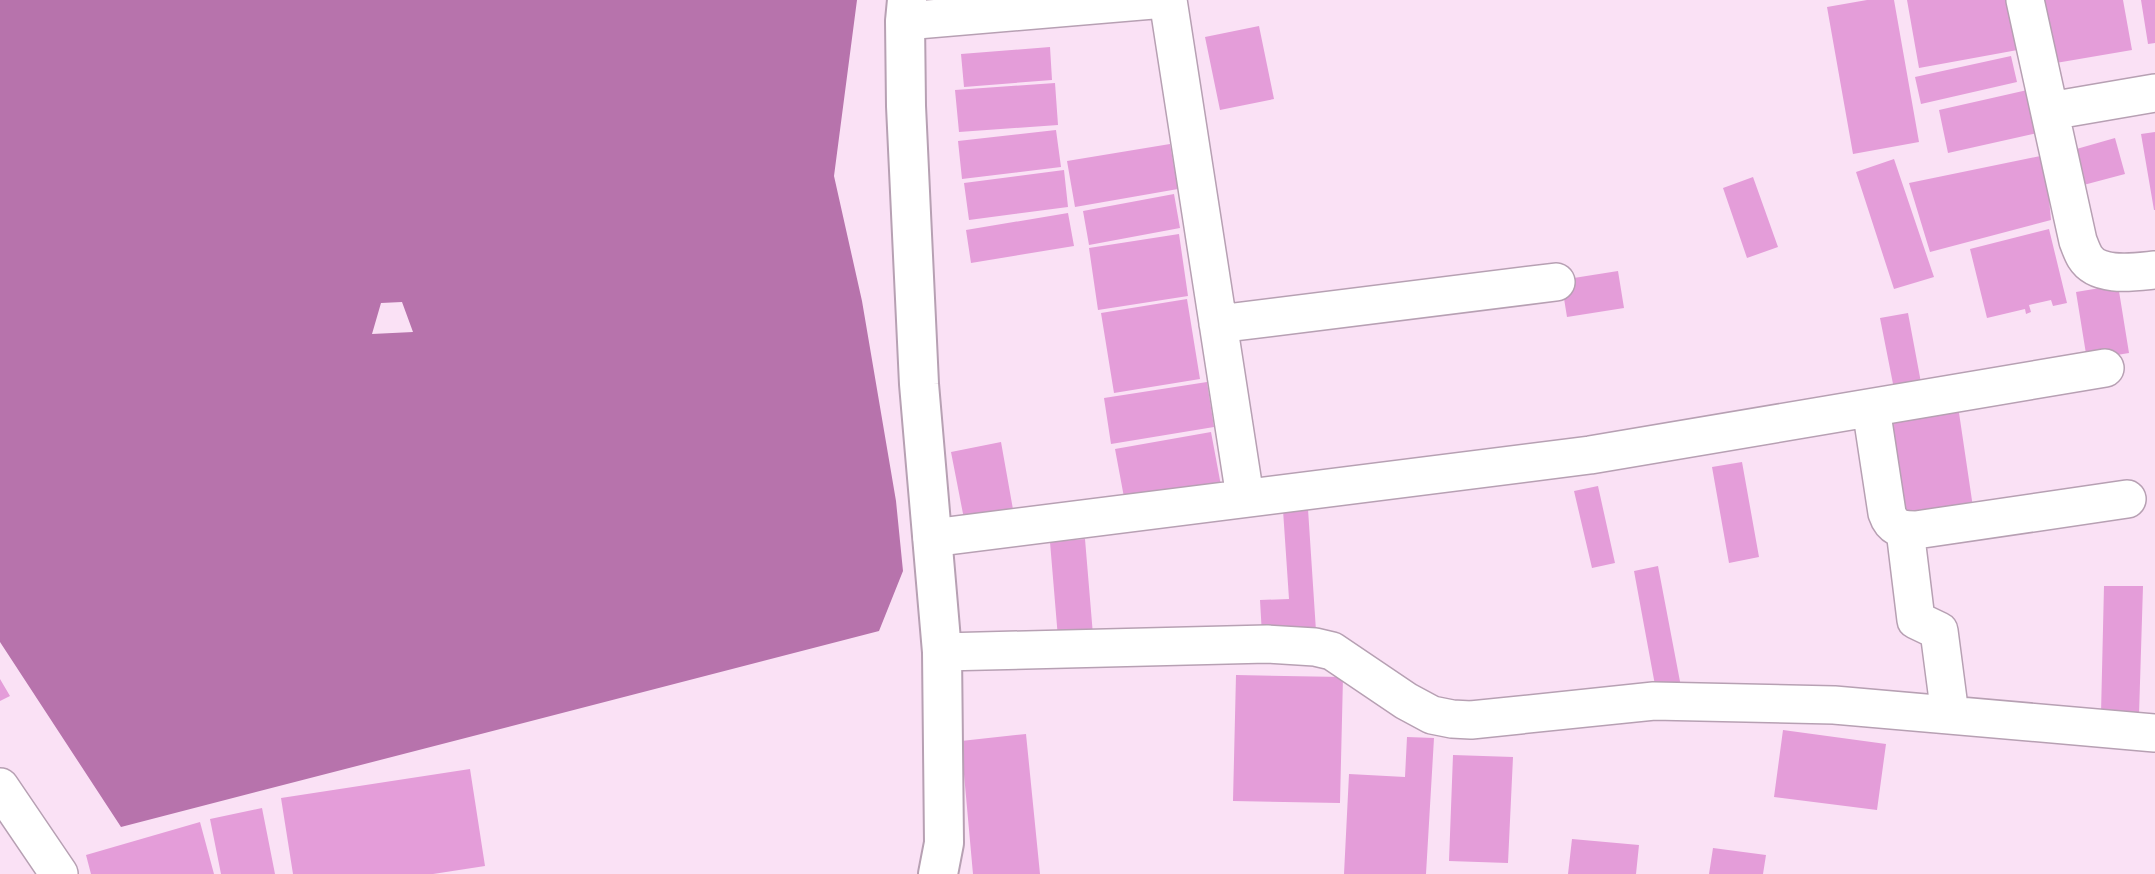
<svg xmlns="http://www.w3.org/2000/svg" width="2155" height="874" viewBox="0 0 2155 874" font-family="'Noto Serif',serif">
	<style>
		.water { fill: #b773ac; fill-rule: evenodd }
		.building { fill: #e49dd9 }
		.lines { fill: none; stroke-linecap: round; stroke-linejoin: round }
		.minor-casing { stroke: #b7a0b3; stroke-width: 40 }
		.secondary-casing { stroke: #b7a0b3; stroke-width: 42 }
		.minor { stroke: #fff; stroke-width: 37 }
		.secondary { stroke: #fff; stroke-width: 38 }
	</style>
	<rect width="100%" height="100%" fill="#fae1f5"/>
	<path class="water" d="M0,0h857l-23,176 28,125 34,200 7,70 -24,60 -758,196 -121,-185zM402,302l11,30 -41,2 9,-31z"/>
	<path class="building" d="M1867,0h27l25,142 -66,12 -26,-147z
		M1907,0h108l8,49 -104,19z
		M2039,0h84l9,50 -82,14z
		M2141,0h14v43l-7,1z
		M1259,26l15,73 -54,11 -15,-73z
		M1050,47l2,33 -88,7 -3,-33z
		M2011,56l6,26 -96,22 -6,-27z
		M1055,83l3,42 -99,7 -4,-42z
		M2036,88l10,43 -98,22 -9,-43z
		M1056,130l5,37 -99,12 -4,-38z
		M2155,132v78h-1l-13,-76z
		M2115,138l10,36 -49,13 -10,-35z
		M1170,144l8,45 -103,18 -8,-46z
		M2045,155l6,65 -121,32 -21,-69z
		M1894,159l40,118 -40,12 -38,-117z
		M1064,170l4,37 -99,13 -5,-37z
		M1753,177l25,70 -31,11 -24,-70z
		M1174,194l6,34 -91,17 -6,-34z
		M1068,213l6,33 -103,17 -5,-33z
		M2049,229l18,74 -14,3 -2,-6 -22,5 2,7 -5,2 -1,-5 -38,9 -17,-69z
		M1179,234l9,62 -90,14 -9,-62z
		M1618,271l6,37 -57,9 -6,-37z
		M2118,285l11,68 -42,7 -11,-68z
		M1187,299l13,80 -86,14 -13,-80z
		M1908,313l14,75 -27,6 -15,-76z
		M1207,382l7,45 -103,17 -7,-46z
		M1958,406l16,108 -68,10 -16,-108z
		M1211,432l11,59 -96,17 -11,-59z
		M1001,442l13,73 -49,9 -14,-72z
		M1742,462l17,95 -30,6 -17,-96z
		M1598,486l17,77 -23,5 -18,-77z
		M1308,509l8,122 -54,4 -2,-35 29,-1 -6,-89z
		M1085,539l8,96 -35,3 -8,-96z
		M1658,566l24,126 -25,4 -23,-125z
		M2104,586h39l-4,129 -38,-1z
		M1236,675l107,2 -3,126 -107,-2z
		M0,679l10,17 -10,5z
		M1783,730l103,14 -9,66 -103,-13z
		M1026,734l14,140h-67l-12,-133z
		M1407,737l27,1 -8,136h-82l5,-100 56,3z
		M1453,755l60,2 -5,106 -59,-2z
		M470,769l15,97 -52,8h-140l-12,-76z
		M262,808l13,66h-54l-11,-55z
		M200,822l14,52h-123l-5,-19z
		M1572,839l67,6 -3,29h-68z
		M1713,848l53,7 -3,19h-54z"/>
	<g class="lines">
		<g class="minor-casing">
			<path id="minor" d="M1168,0l77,497
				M2025,0l53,241c2,5 4,11 7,16 13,21 49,15 70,13
				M905,21l248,-21
				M2050,111l105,-18
				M1218,324l338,-42
				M1871,408l16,105c5,15 14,17 29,17l211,-31
				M1905,530l11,90 23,11 11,84
				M932,538l658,-83 515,-87
				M942,652l325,-8 48,3 17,4 74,50 26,14 20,4 19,1 183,-19 180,4 321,28
				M0,787l59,87"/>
		</g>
		<g class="secondary-casing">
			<path id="secondary" d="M907,0l-2,21 1,85 13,278 23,268 2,191 -6,31"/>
		</g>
		<use href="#minor" class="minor"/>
		<use href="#secondary" class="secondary"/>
	</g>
</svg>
